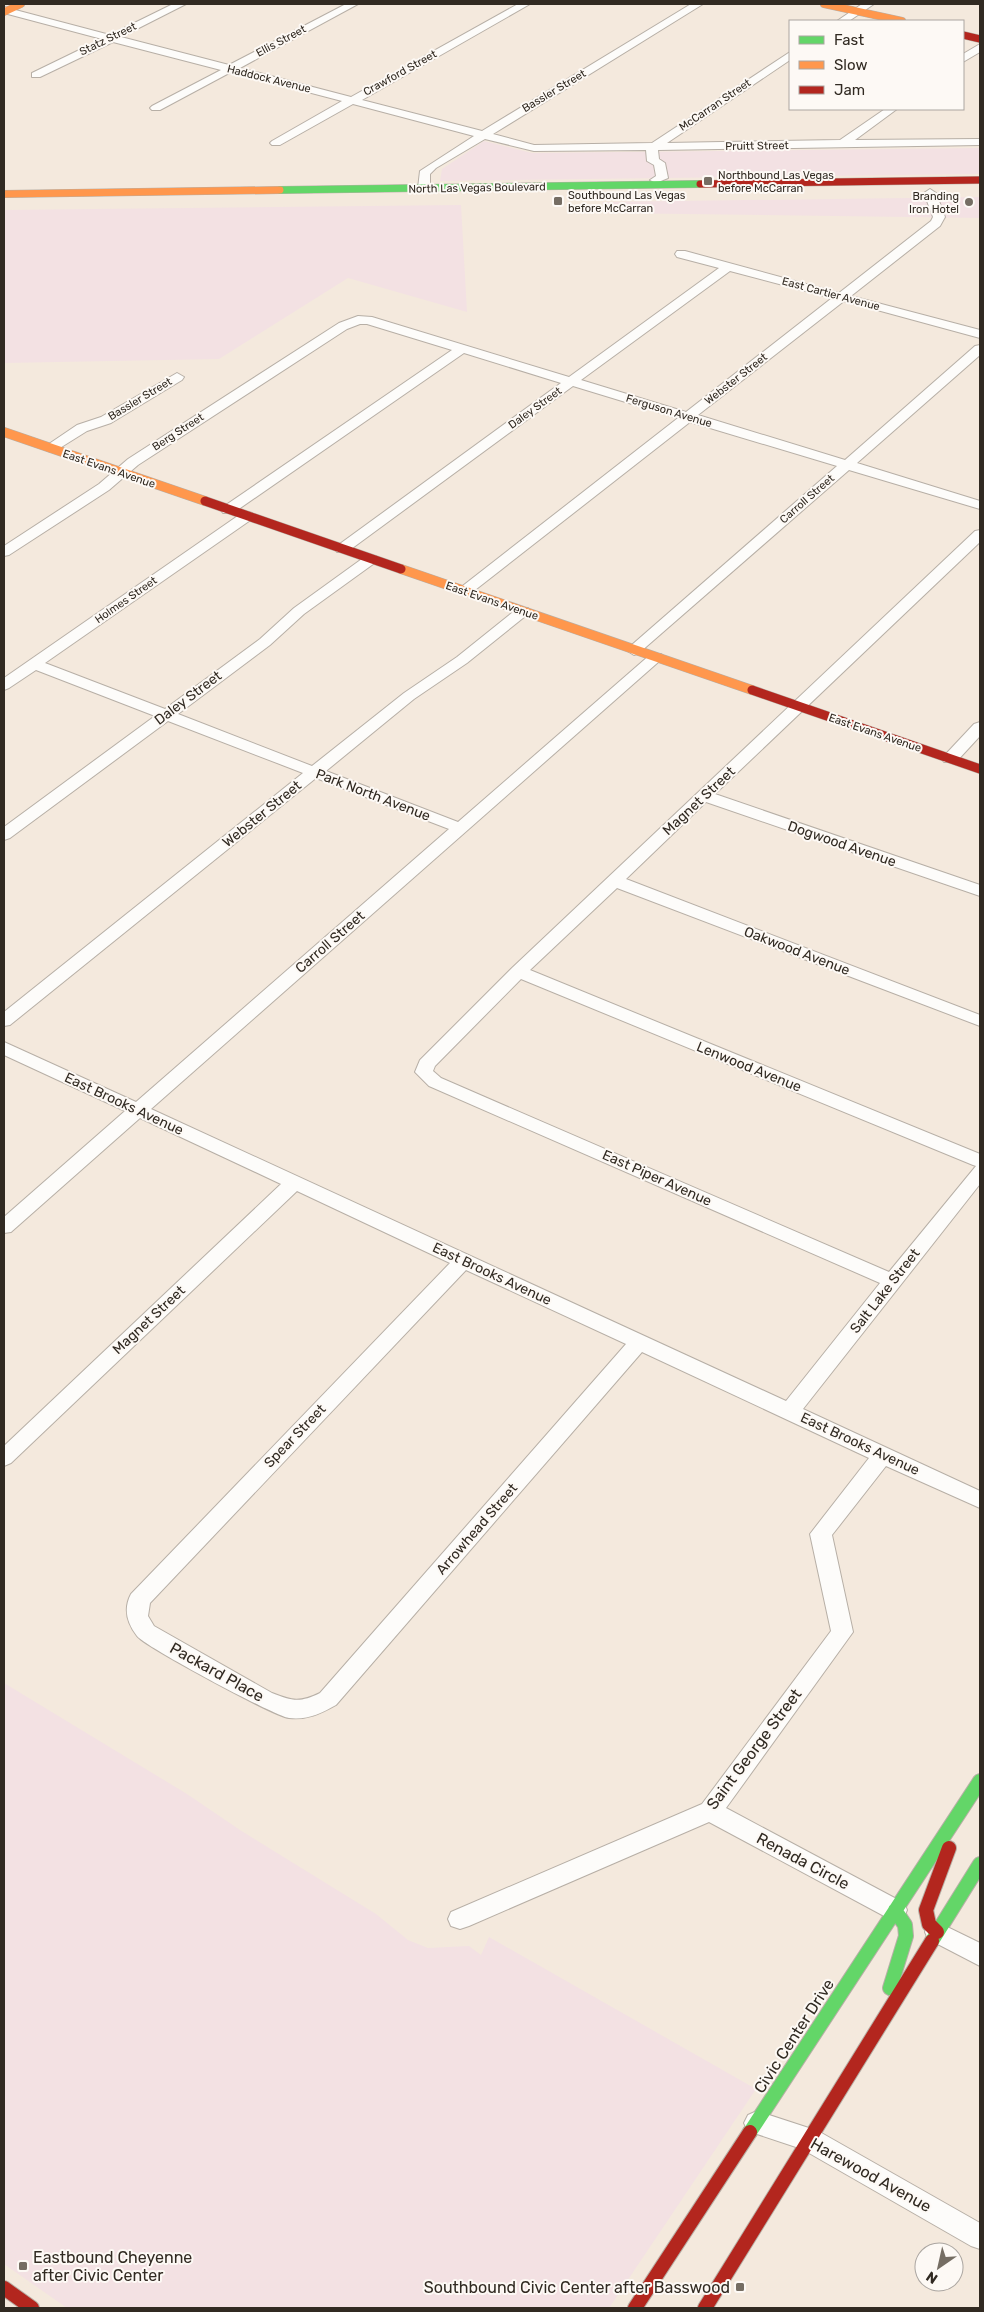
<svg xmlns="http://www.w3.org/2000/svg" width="984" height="2312" viewBox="0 0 984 2312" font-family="Rubik,sans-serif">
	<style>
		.commercial { fill: #f3e1e3 }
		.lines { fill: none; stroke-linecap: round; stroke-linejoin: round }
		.street-casing { stroke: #b7afa6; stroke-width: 2 }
		.fast-far1-casing { stroke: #b7afa6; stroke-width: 8 }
		.fast-casing { stroke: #b7afa6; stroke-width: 16 }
		.slow-far1-casing { stroke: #b7afa6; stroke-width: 8 }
		.slow-casing { stroke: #b7afa6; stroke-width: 10 }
		.jam-far2-casing { stroke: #b7afa6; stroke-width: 8 }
		.jam-far1-casing { stroke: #b7afa6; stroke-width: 10 }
		.jam-casing { stroke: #b7afa6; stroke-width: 16 }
		.street { fill: #fdfcfa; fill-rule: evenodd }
		.fast-far1 { stroke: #63d668; stroke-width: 7 }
		.fast { stroke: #63d668; stroke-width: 14 }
		.slow-far1 { stroke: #ff974d; stroke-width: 7 }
		.slow { stroke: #ff974d; stroke-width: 9 }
		.jam-far2 { stroke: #b3261e; stroke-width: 7 }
		.jam-far1 { stroke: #b3261e; stroke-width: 9 }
		.jam { stroke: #b3261e; stroke-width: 14 }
		.poi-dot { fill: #756d63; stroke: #fdf9f5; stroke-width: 2 }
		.labels { text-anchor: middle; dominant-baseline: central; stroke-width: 4; stroke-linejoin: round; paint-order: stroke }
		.far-street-label { font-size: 11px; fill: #312a22; stroke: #fdf9f5 }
		.far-poi-label { font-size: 11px; fill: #312a22; stroke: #fdf9f5; text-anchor: start }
		.street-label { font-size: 14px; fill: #312a22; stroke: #fdf9f5 }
		.near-street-label { font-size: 16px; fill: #312a22; stroke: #fdf9f5 }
		.near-poi-label { font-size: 16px; fill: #312a22; stroke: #fdf9f5; text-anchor: start }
	</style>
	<rect width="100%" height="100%" fill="#f4e9dd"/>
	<path class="commercial" d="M484,141l48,12 448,-5v26l-540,7 2,-12z
		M980,197v21l-375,-5 -3,-11z
		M461,205l6,107 -119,-34 -129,81 -215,4v-153z
		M4,1683l183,111 53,36 136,84 32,26 20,8 41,-2 12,9 8,-18 267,152 -147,219h-542l-63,-44z"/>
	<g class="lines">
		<g class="street-casing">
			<path id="street" d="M173,4h13l-65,33 108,28 117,-61h12l-118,64 111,29 167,-93h12l-168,96 120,31 209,-127h12l-210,130 41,11 118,-2 138,-91v8l-123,83 173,-3 45,-31h12l-42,31 125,-1v6l-322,5 1,9 6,4 3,15 -12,5 -6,-3 6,-4 -2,-11 -7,-4 -1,-11 -112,1 -49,-12 -49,29 -6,6v14l-6,3 -6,-3 2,-17 54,-35 -121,-32 -73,41h-8l-2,-2 2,-2 70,-40 -111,-29 -71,38h-8l-2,-2 2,-2 69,-36 -108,-28 -73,35h-8v-4l70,-34 -98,-26v-6l106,28z
				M862,4h12l-25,17h-12z
				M980,44v8l-17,10v-8z
				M930,189l6,4 9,24 -5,9 -89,70 129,34v8l-136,-37 -146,114 147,45 130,-114 5,-1v10l-123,108 123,38v8l-131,-39 -210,183 -5,2 -8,-5 211,-184 -147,-44 -220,172h-10l-2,-3 2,-3 218,-170 -105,-32 -226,166h-10l-2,-3 2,-3 224,-163 -97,-30 -231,160h-10l-2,-3 2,-3 229,-157 -85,-26h-7l-13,5 -209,136 -29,25 -100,65 -5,1v-10l95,-62 29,-25 211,-136 19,-7 14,1 197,60 150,-109 -42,-11 -2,-3 2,-3h8l154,42 92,-72 2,-4 -9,-24zM730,271l102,27 -146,114 -105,-32z
				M177,373l7,4 -2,3 -71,43 -24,8 -32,20 -5,1 -7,-4 34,-23 24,-8z
				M247,512l5,1 2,3 -2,3 -207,144 120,46 95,-70 34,-31 72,-52h10l2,3 -2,3 -72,52 -34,31 -92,69 134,52 92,-73 53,-36 61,-49h10l2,3 -2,3 -61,49 -53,36 -88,72 132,51 193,-168h10l3,3 -513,452 635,292 94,-118 -451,-197 -14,-14 5,-12 92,-92 463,-437 5,-1v12l-265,252 265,91v11l-274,-94 -80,77 354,136v11l-363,-138 -87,82 450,184v30l-177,225 177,82v17l-94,-42 -54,69 21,97 -127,176 178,95 3,7 -3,7 -9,3 -9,-3 -177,-95 -240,104 -9,3 -9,-3 -3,-7 3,-7 251,-108 129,-173 -21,-97 59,-76 -227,-106 -306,353c-16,9 -29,15 -47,13 -13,-1 -145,-72 -152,-82 -10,-13 -14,-27 -6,-42l319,-331 -153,-72 -286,272 -7,3v-20l277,-262 -141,-66 -129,114 -7,1v-16l121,-106 -121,-56v-13l132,60 313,-273 -133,-51 -306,247 -6,1v-14l299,-239 -135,-52 -158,117 -6,2v-13l151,-111 -119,-46 -27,18 -5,2v-12l238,-165zM521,979l452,186 3,1 -87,106 -448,-194 -8,-7 2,-5zM466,1270l160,74 -306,349c-20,10 -28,8 -48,0l-118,-67 -6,-10 2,-13z
				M980,722v14l-24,26h-12l-2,-3 2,-3 30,-32z
				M937,1922l43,21v23l-52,-27 -3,-7 3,-7z
				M757,2111l61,20 162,92v26l-9,-3 -169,-97 -54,-18 -4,-8 4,-8z"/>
		</g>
		<g class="fast-far1-casing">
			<path id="fast-far1" d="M280,190l420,-6"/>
		</g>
		<g class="fast-casing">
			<path id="fast" d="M932,1941l48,-77
				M890,1988l16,-52 -1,-11 -10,-15
				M750,2132l230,-351"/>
		</g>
		<g class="slow-far1-casing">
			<path id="slow-far1" d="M824,4l78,17
				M4,12l17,-8
				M4,194l276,-4"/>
		</g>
		<g class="slow-casing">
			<path id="slow" d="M4,432l201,69
				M401,569l351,121"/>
		</g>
		<g class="jam-far2-casing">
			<path id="jam-far2" d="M963,35l17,4
				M700,184l280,-4"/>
		</g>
		<g class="jam-far1-casing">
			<path id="jam-far1" d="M205,501l196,68
				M752,690l228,79"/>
		</g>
		<g class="jam-casing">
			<path id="jam" d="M937,1932l-8,-8 -3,-14 23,-62
				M4,2288l28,20
				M635,2308l115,-176
				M705,2308l227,-367"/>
		</g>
		<use href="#street" class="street"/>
		<use href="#fast-far1" class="fast-far1"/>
		<use href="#fast" class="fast"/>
		<use href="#slow-far1" class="slow-far1"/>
		<use href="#slow" class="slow"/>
		<use href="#jam-far2" class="jam-far2"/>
		<use href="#jam-far1" class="jam-far1"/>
		<use href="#jam" class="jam"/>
	</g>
	<g class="poi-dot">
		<rect x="703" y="176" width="10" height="10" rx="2.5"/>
		<rect x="553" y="196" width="10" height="10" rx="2.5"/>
		<circle cx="969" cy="202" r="5"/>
		<rect x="18" y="2261" width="10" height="10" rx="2.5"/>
		<rect x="735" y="2282" width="10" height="10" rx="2.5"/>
	</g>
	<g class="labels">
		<g class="far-street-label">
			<text transform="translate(108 39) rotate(-26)">Statz Street</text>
			<text transform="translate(281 41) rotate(-28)">Ellis Street</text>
			<text transform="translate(400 73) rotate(-29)">Crawford Street</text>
			<text transform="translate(269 79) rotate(14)">Haddock Avenue</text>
			<text transform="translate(554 91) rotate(-31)">Bassler Street</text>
			<text transform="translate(715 105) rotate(-34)">McCarran Street</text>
			<text transform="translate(757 146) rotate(-1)">Pruitt Street</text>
			<text transform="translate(477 188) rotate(-1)">North Las Vegas Boulevard</text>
			<text transform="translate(831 294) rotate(15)">East Cartier Avenue</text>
			<text transform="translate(736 379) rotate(-38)">Webster Street</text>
			<text transform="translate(140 399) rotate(-31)">Bassler Street</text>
			<text transform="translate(535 408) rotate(-36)">Daley Street</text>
			<text transform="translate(669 411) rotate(17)">Ferguson Avenue</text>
			<text transform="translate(178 432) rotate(-33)">Berg Street</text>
			<text transform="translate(109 469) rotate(19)">East Evans Avenue</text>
			<text transform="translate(807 499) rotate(-41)">Carroll Street</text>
			<text transform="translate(126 600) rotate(-35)">Holmes Street</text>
			<text transform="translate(492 601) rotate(19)">East Evans Avenue</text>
			<text transform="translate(875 733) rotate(19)">East Evans Avenue</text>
		</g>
		<g class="far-poi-label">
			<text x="718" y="175">Northbound Las Vegas<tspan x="718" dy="13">before McCarran</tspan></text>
			<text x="568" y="195">Southbound Las Vegas<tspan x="568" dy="13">before McCarran</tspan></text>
			<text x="959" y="196" text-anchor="end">Branding<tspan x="959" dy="13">Iron Hotel</tspan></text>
		</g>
		<g class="street-label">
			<text transform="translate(188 698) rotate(-37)">Daley Street</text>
			<text transform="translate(373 795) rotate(21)">Park North Avenue</text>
			<text transform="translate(699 801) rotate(-43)">Magnet Street</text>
			<text transform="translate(262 814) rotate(-39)">Webster Street</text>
			<text transform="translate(842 844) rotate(19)">Dogwood Avenue</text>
			<text transform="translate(330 942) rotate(-41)">Carroll Street</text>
			<text transform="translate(797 951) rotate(21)">Oakwood Avenue</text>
			<text transform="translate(749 1067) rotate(22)">Lenwood Avenue</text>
			<text transform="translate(124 1104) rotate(25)">East Brooks Avenue</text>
			<text transform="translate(657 1178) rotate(24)">East Piper Avenue</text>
			<text transform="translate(492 1274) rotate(25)">East Brooks Avenue</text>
			<text transform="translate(885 1291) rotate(-52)">Salt Lake Street</text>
			<text transform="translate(149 1320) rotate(-43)">Magnet Street</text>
			<text transform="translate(295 1436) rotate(-46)">Spear Street</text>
			<text transform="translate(860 1444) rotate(25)">East Brooks Avenue</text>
			<text transform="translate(477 1529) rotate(-49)">Arrowhead Street</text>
		</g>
		<g class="near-street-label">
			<text transform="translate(217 1672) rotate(29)">Packard Place</text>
			<text transform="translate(754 1749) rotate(-53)">Saint George Street</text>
			<text transform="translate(803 1861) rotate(28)">Renada Circle</text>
			<text transform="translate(794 2036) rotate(-57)">Civic Center Drive</text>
			<text transform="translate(871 2175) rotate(29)">Harewood Avenue</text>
		</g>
		<g class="near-poi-label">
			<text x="33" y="2257">Eastbound Cheyenne<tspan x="33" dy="18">after Civic Center</tspan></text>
			<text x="730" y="2287" text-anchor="end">Southbound Civic Center after Basswood</text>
		</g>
	</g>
	<rect width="984" height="2312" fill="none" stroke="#312a22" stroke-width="10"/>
	<rect x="789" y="20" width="175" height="90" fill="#fdf9f5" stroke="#aba6a1"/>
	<rect x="799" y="36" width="25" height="8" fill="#63d668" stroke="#aba6a1"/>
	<text x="834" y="45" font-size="15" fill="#312a22">Fast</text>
	<rect x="799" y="61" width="25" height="8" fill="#ff974d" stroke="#aba6a1"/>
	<text x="834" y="70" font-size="15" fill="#312a22">Slow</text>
	<rect x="799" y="86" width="25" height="8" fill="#b3261e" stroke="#aba6a1"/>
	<text x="834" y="95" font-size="15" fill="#312a22">Jam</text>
	<g transform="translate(939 2267) rotate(214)"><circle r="24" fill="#fdf9f5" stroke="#aba6a1"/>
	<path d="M0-4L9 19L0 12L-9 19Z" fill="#756d63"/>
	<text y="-8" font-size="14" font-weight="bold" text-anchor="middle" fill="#312a22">N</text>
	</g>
</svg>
